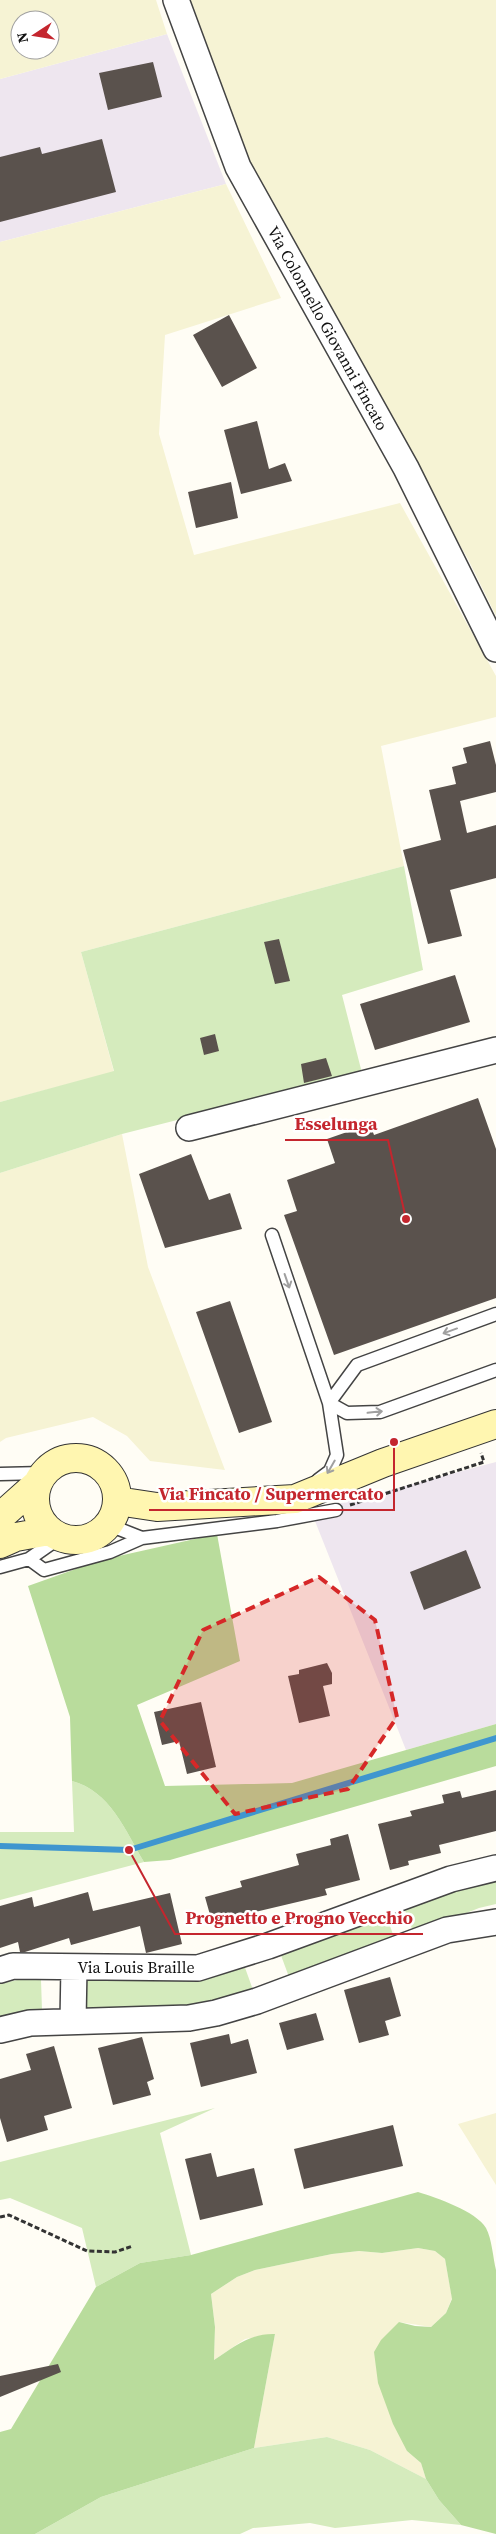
<svg xmlns="http://www.w3.org/2000/svg" width="496" height="2534" viewBox="0 0 496 2534" font-family="'Source Serif 4',serif">
	<style>
		.industrial { fill: #eee6ef }
		.farmland { fill: #f6f3d4; fill-rule: evenodd }
		.green { fill: #d5ebbd }
		.forest { fill: #b9dc9c }
		.lines { fill: none; stroke-linecap: round; stroke-linejoin: round }
		.stream { stroke: #3f96cf; stroke-width: 6 }
		.building { fill: #5a524d }
		.lane-casing { stroke: #444; stroke-width: 15 }
		.street-casing { stroke: #444; stroke-width: 28 }
		.secondary-casing { stroke: #333; stroke-width: 30 }
		.path { stroke: #333; stroke-width: 3; stroke-dasharray: 5 2.5; stroke-linecap: butt }
		.lane { stroke: #fff; stroke-width: 12 }
		.street { stroke: #fff; stroke-width: 25 }
		.secondary { stroke: #fff6b0; stroke-width: 28 }
		.oneway { stroke: #a0a0a0 }
		.marked { fill: #d62828; fill-opacity: 0.2; stroke: #d62828; stroke-width: 4; stroke-dasharray: 10 6; stroke-linejoin: round }
		.labels { text-anchor: middle; dominant-baseline: central; stroke-width: 5; stroke-linejoin: round; paint-order: stroke }
		.street-label { font-size: 16px; fill: #111; stroke: #fff }
		.leader { fill: none; stroke: #c4262e; stroke-width: 2 }
		.callout-dot { fill: #c4262e; stroke: #fff; stroke-width: 2 }
		.callout-label { font-size: 18px; text-anchor: middle; font-weight: bold; fill: #c4262e; stroke: #fff; stroke-width: 5; stroke-linejoin: round; paint-order: stroke }
	</style>
	<rect width="100%" height="100%" fill="#fffdf5"/>
	<path class="industrial" d="M167,34l59,150 -226,58v-163z
		M496,1462v262l-90,26 -95,-239z"/>
	<path class="farmland" d="M0,0h156l11,34 -167,45zM20,20h30v30h-30z
		M188,0h308v616l-28,-57 -160,-275 -69,-147z
		M226,184l55,114 -116,37 -6,99 35,121 206,-52 96,173v41l-115,29 23,120 -323,86 33,120 -114,30v-860z
		M122,1134l26,133 77,203 -75,-9 -23,-25 -34,-19 -87,21 -6,4v-269z
		M496,2113v72l-38,-61z
		M418,2248l17,3 10,8 7,39 -6,15 -15,14 -32,-5 8,129 14,12 5,16 -56,-29 -43,-13 -73,11 21,-114 -30,5 -31,21 1,-33 -4,-33 26,-17 18,-7 77,-16 27,-3 23,2z"/>
	<path class="green" d="M404,866l19,104 -81,25 20,78 -240,61 -122,39v-71l114,-31 -33,-119z
		M72,1781c38,10 53,49 72,81l-144,38v-68h74z
		M496,1875v29l-17,4 -65,26 -11,-29z
		M385,1912l10,28 -106,37 -10,-27z
		M243,1962l10,28 -66,18 -109,1 3,-30z
		M17,1980h24l1,30 -18,1 -24,7v-34z
		M215,2108l-55,25 31,122 -51,8 -44,24 -14,-59 -72,-30 -10,2v-38z
		M327,2437l43,13 56,29 13,21 22,25 -49,-5 -77,8 -25,-5 -57,5 -13,6h-205l66,-37 153,-49z"/>
	<path class="forest" d="M217,1534l23,127 -103,44 28,81 127,-3 204,-59v42l-326,94 -26,2c-19,-32 -34,-71 -72,-81l-2,-64 -42,-131 73,-26z
		M418,2192c19,6 58,19 68,36 6,11 7,30 10,42v264l-35,-9 -22,-25 -13,-21 -5,-16 -14,-12 -14,-27 -15,-41 -4,-31 7,-12 18,-18 16,4 16,1 15,-14 6,-14 -7,-40 -10,-8 -17,-3 -36,5 -23,-2 -27,3 -77,16 -18,7 -26,17 4,33 -1,33c20,-13 36,-27 61,-26l-21,114 -153,49 -66,37h-35v-102l11,-3 85,-142 44,-24 51,-8z"/>
	<g class="lines">
		<path class="stream" d="M0,1846l129,4 367,-112"/>
	</g>
	<path class="building" d="M153,62l9,35 -54,13 -9,-37z
		M102,139l14,53 -116,30v-65l40,-10 2,7z
		M229,315l28,53 -35,19 -29,-52z
		M257,421l12,48 16,-6 7,18 -51,13 -17,-64z
		M231,482l7,36 -42,10 -8,-36z
		M490,741l6,24v27l-36,9 7,32 29,-8v53l-46,12 12,46 -34,8 -25,-94 38,-10 -12,-50 27,-6 -4,-17 15,-4 -4,-15z
		M279,939l11,42 -15,3 -11,-42z
		M455,975l15,47 -95,28 -15,-46z
		M215,1034l4,17 -15,4 -4,-17z
		M326,1058l6,18 -28,7 -3,-19z
		M478,1098l18,51v149l-162,57 -50,-140 13,-4 -10,-31 48,-17 -8,-24 43,-15 4,11z
		M191,1154l18,46 21,-7 12,36 -77,19 -26,-74z
		M230,1301l42,121 -33,11 -43,-121z
		M466,1550l15,38 -57,22 -14,-38z
		M327,1663l5,10v11l-9,2 7,30 -31,7 -11,-47 11,-2v-4z
		M201,1702l15,65 -29,7 -8,-33 -17,4 -8,-33z
		M496,1790v41l-57,14 2,8 -33,8 1,4 -19,5 -12,-46 34,-8 -2,-5 34,-8 -2,-8 18,-4 2,7z
		M348,1834l12,46 -35,9 2,6 -115,27 -7,-25 37,-10 -2,-6 59,-16 -3,-11 35,-9 -1,-6z
		M88,1892l5,19 77,-18 12,51 -36,9 -6,-27 -69,19 -2,-7 -44,14h-5l-2,-10 -18,6v-42l32,-9 2,10z
		M390,1977l11,39 -16,5 4,14 -30,8 -15,-53z
		M316,2013l8,27 -37,10 -8,-27z
		M229,2034l2,10 17,-5 9,34 -56,14 -11,-44z
		M142,2037l12,42 -7,3 4,13 -38,10 -15,-57z
		M54,2046l18,62 -28,8 4,14 -41,12 -7,-24v-39l31,-9 -5,-16z
		M393,2125l10,41 -99,23 -10,-40z
		M211,2153l6,24 37,-9 9,37 -63,15 -15,-61z
		M58,2364l3,8 -61,25v-21z"/>
	<g class="lines">
		<g class="lane-casing">
			<path id="lane" d="M272,1235l57,168 8,52 -7,16 -12,9
				M329,1403l28,-38 139,-51
				M329,1403l18,10 33,-1 116,-42
				M0,1474l43,-1
				M109,1525l33,13
				M29,1559l15,11 66,-18 32,-14 135,-17 59,-11
				M0,1567l29,-8 30,-21"/>
		</g>
		<g class="street-casing">
			<path id="street" d="M176,0l62,167 168,301 90,181
				M189,1128l307,-78
				M0,1970l13,-4 185,2 70,-22 183,-67 45,-11
				M73,2021l1,-54
				M0,2030l30,-7 159,-5 27,-5 41,-12 190,-71 49,-8"/>
		</g>
		<g class="secondary-casing">
			<path id="secondary" d="M35 1499a41 41 0 1 1 82 0a41 41 0 1 1-82 0Z
				M117,1501l40,6 138,-8 88,-36 113,-39
				M0,1517l37,-33
				M0,1544l16,-7 33,-6"/>
		</g>
		<path class="path" d="M350,1505l134,-43 -3,-9
			M0,2217l9,-2 78,36 28,1 18,-6"/>
		<use href="#lane" class="lane"/>
		<use href="#street" class="street"/>
		<use href="#secondary" class="secondary"/>
	</g>
	<defs><path id="oneway-shaft" d="M-6 0H5M1.5-3L5.5 0L1.5 3" fill="none" stroke-width="1.6" stroke-linecap="round" stroke-linejoin="round" transform="scale(1.25)"/></defs>
	<g class="oneway">
		<use href="#oneway-shaft" transform="translate(287 1281) rotate(71)"/>
		<use href="#oneway-shaft" transform="translate(450 1331) rotate(160)"/>
		<use href="#oneway-shaft" transform="translate(375 1412) rotate(-6)"/>
		<use href="#oneway-shaft" transform="translate(331 1467) rotate(120)"/>
	</g>
	<path class="marked" d="M319,1577l56,43 22,97 -49,72 -113,25 -75,-93 43,-91z"/>
	<g class="labels">
		<g class="street-label">
			<text transform="translate(328 328) rotate(61)">Via Colonnello Giovanni Fincato</text>
			<text x="136" y="1967">Via Louis Braille</text>
		</g>
	</g>
	<path class="leader" d="M406 1219L388 1140H285M394 1442L394 1510H149M129 1850L175 1934H423"/>
	<g class="callout-dot">
		<circle cx="406" cy="1219" r="5"/>
		<circle cx="394" cy="1442" r="5"/>
		<circle cx="129" cy="1850" r="5"/>
	</g>
	<g class="callout-label">
		<text x="336" y="1130">Esselunga</text>
		<text x="271" y="1500">Via Fincato / Supermercato</text>
		<text x="299" y="1924">Prognetto e Progno Vecchio</text>
	</g>
	<g transform="translate(35 35) rotate(258)"><circle r="24" fill="#ffffff" stroke="#a0a0a0"/>
	<path d="M0-4L9 19L0 12L-9 19Z" fill="#c4262e"/>
	<text y="-8" font-size="14" font-weight="bold" text-anchor="middle" fill="#111111">N</text>
	</g>
</svg>
